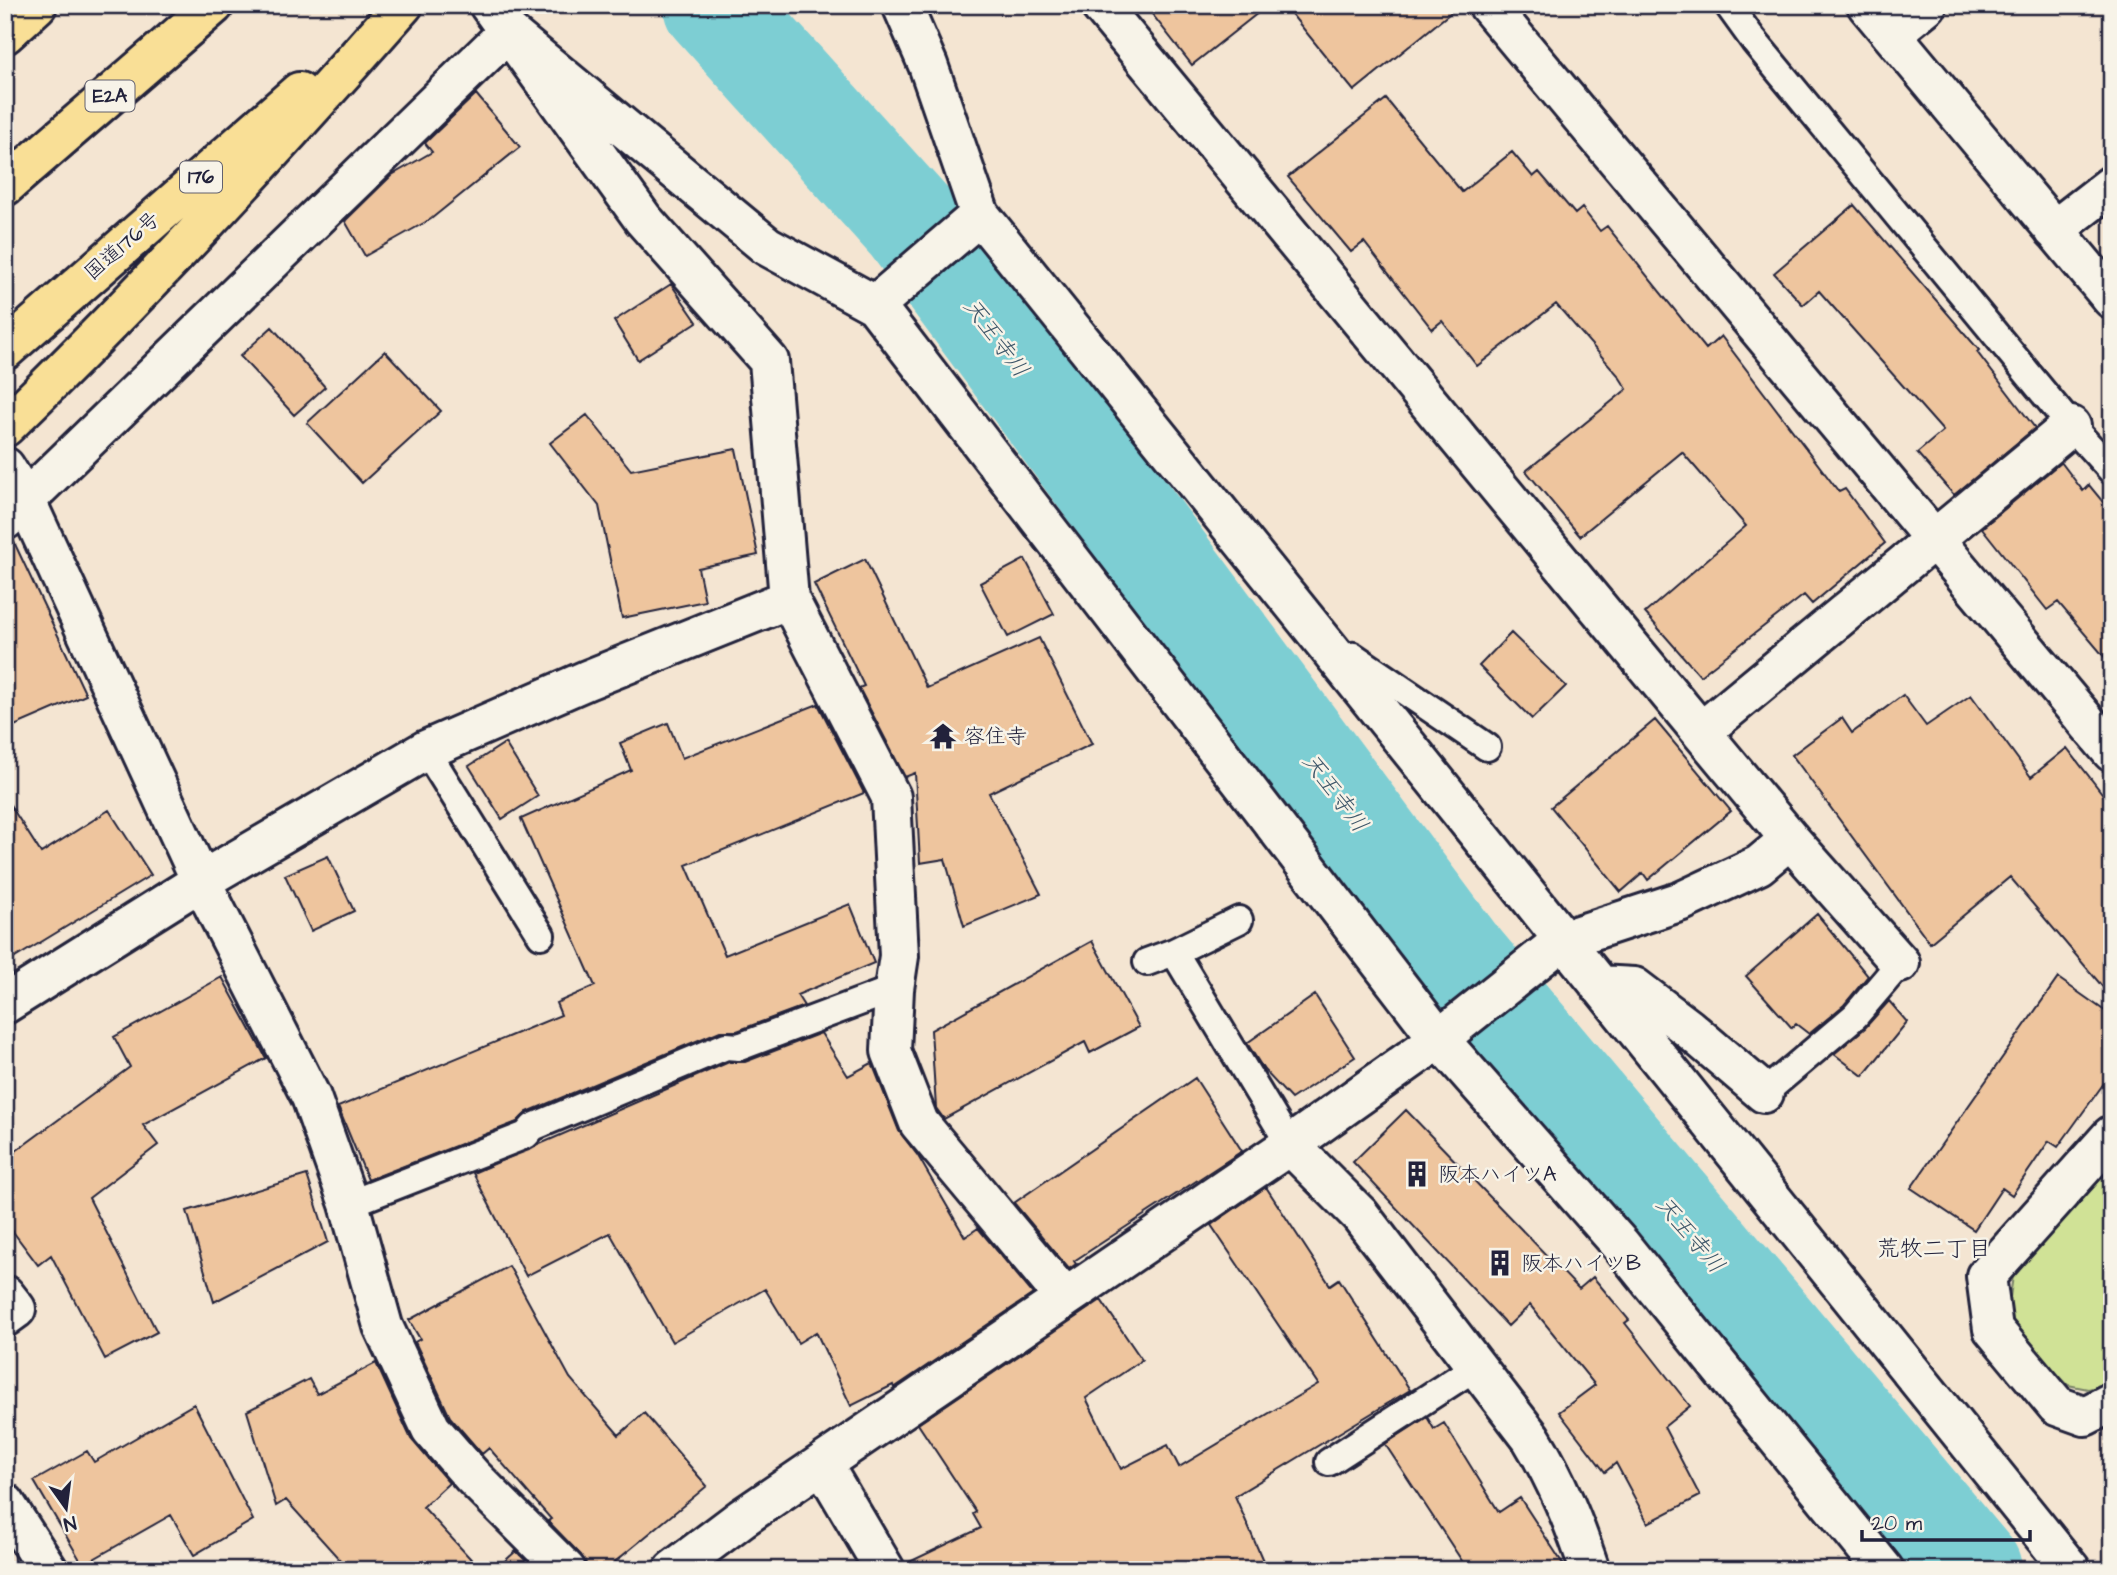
<svg xmlns="http://www.w3.org/2000/svg" width="2117" height="1575" viewBox="0 0 2117 1575" font-family="'Architects Daughter','Klee One',sans-serif">
	<style>
		.green { fill: #d0e296; stroke: #798268; stroke-width: 2 }
		.lines { fill: none; stroke-linecap: round; stroke-linejoin: round }
		.river { stroke: #7dced3; stroke-width: 102 }
		.building { fill: #eec59e; stroke: #22223b; stroke-width: 2 }
		.lane-casing { stroke: #22223b; stroke-width: 32 }
		.street-casing { stroke: #22223b; stroke-width: 44 }
		.highway-casing { stroke: #22223b; stroke-width: 44 }
		.lane { stroke: #f7f3e8; stroke-width: 26 }
		.street { stroke: #f7f3e8; stroke-width: 38 }
		.highway { stroke: #f9df96; stroke-width: 38 }
		.labels { text-anchor: middle; dominant-baseline: central; stroke-width: 5; stroke-linejoin: round; paint-order: stroke }
		.shield { fill: #f7f3e8; stroke: #62616f; stroke-width: 2 }
		.shield-label { font-size: 19px; font-weight: bold; fill: #22223b }
		.street-label { font-size: 21px; fill: #22223b; stroke: #f7f3e8 }
		.poi-label { font-size: 21px; fill: #22223b; stroke: #f7f3e8; text-anchor: start }
		.water-label { font-size: 23px; font-style: italic; fill: #3d5669; stroke: #f7f3e8 }
		.neighbourhood-label { font-size: 23px; fill: #22223b; stroke: #f7f3e8 }
	</style>
	<rect width="100%" height="100%" fill="#f4e5d2"/>
	<filter id="ink" filterUnits="userSpaceOnUse"><feTurbulence type="fractalNoise" baseFrequency=".0143" numOctaves="2"/><feDisplacementMap in="SourceGraphic" scale="14" xChannelSelector="R" yChannelSelector="G"/><feConvolveMatrix kernelMatrix="1 2 1 2 8 2 1 2 1" color-interpolation-filters="sRGB"/></filter>
	<g filter="url(#ink)">
		<path class="green" d="M2112,1160v224l-24,5 -20,-4 -57,-59 -2,-22 4,-28z"/>
		<g class="lines">
			<path class="river" d="M714,5l198,220 542,729 517,616"/>
		</g>
		<path class="building" d="M1145,5h123l-76,60z
			M1284,5h176l-106,86z
			M476,94l44,53 -89,72 -66,37 -20,-35 47,-46 40,-23 -7,-9z
			M1386,99l76,93 50,-40 21,25 6,-5 36,42 7,-6 18,23 7,-5 99,123 15,-13 118,156 6,-3 40,54 -73,61 -8,-9 -104,81 -55,-63 101,-87 -64,-74 -102,84 -54,-65 101,-82 -9,-14 -62,-71 -79,62 -35,-45 -10,8 -68,-87 -13,10 -63,-75z
			M1854,205l125,145 -2,2 58,76 -81,67 -37,-42 26,-22 -124,-140 -16,14 -29,-32z
			M671,284l26,38 -59,38 -24,-39z
			M272,327l53,60 -31,28 -54,-59z
			M385,351l56,60 -79,72 -55,-60z
			M587,415l44,55 105,-21 22,106 -60,13 7,33 -83,17 -23,-112 -49,-63z
			M2061,462l22,29 6,-6 23,28v153l-54,-64 -11,8 -65,-82z
			M13,540l73,155 -81,35v-189z
			M865,559l62,129 112,-50 53,106 -103,49 52,101 -77,32 -19,-67 -25,4 -5,-90 -10,4 -46,-89 5,-2 -50,-102z
			M1025,559l29,55 -46,23 -28,-54z
			M1511,633l55,53 -34,33 -53,-53z
			M1903,695l23,31 45,-31 60,82 36,-29 45,58v192l-102,-121 -80,66 -138,-188 50,-37 10,15z
			M818,704l46,89 -178,72 39,90 125,-51 24,59 -77,32 7,11 -67,25h-17l-193,81 -10,10 -149,58 -30,-73 223,-92 -5,-12 39,-17 -74,-167 110,-49 -11,-27 48,-20 14,35z
			M1655,720l76,91 -83,69 -5,-7 -22,19 -70,-85z
			M505,743l33,53 -36,23 -33,-53z
			M5,797l36,56 68,-43 42,65 -146,89z
			M328,856l26,55 -43,20 -26,-56z
			M1817,914l51,62 -24,29 -35,29 -13,-10 -4,4 -46,-52z
			M1092,941l47,86 -49,26 -5,-11 -141,77 -8,-11 -5,-78z
			M222,977l44,81 -123,67 15,20 -69,53 68,134 -52,27 -54,-104 -13,10 -33,-44v-62l125,-92 -16,-30z
			M2058,978l54,38v56l-54,75 -9,-6 -37,54 -10,-7 -28,42 -63,-42z
			M1315,995l40,62 -64,42 -27,-29 -17,-27z
			M1889,1001l18,21 -44,54 -29,-22 31,-26z
			M821,1033l27,43 24,-13 27,68 19,25 47,81 13,-9 55,66 -139,94 -1,-3 -42,21 -35,-74 -18,11 -33,-54 -93,53 -62,-109 -84,43 -53,-103 256,-111h16z
			M1195,1078l47,73 -168,110 2,3 -7,5 -55,-66z
			M1406,1110l173,179 14,-12 36,43 -4,3 65,83 -26,21 36,69 -52,27 -32,-60 -11,9 -46,-60 36,-27 -65,-80 -22,21 -155,-164z
			M307,1175l21,67 -114,60 -27,-91z
			M1266,1187l64,98 9,-6 71,111 -175,106 32,74h-360l-2,-6 76,-36 -8,-14 3,-2 -58,-88 183,-124 41,60 -56,38 35,71 47,-24 11,22 139,-83 -107,-159z
			M509,1266l61,112 49,57 25,-22 63,73 -102,84h-18l-6,-15 -33,-34 3,-2 -62,-71 -7,6 -32,-37 -35,-75 5,-3 -11,-19z
			M376,1363l35,76 38,44 -26,24 58,63h-132l-63,-70 -10,6 -29,-95 62,-32 8,15z
			M194,1404l59,116 -59,35 -23,-40 -88,50 -49,-84 53,-30 7,11z
			M1427,1417l7,12 10,-6 55,89 21,-14 47,72h-99l-83,-126z
			M516,1551l19,19h-40z"/>
		<g class="lines">
			<g class="lane-casing">
				<path id="lane" d="M1728,5l26,36 317,385 41,45
					M1340,664l13,-8 134,91
					M426,750l115,185
					M1239,920l-65,32 116,193
					M1147,962l27,-10
					M1764,1093l91,-77 45,-53
					M349,1204l177,-69 7,-8 193,-81 13,1 155,-58
					M1329,1462l148,-96"/>
			</g>
			<g class="street-casing">
				<path id="street" d="M489,5l154,214 126,142 20,238 102,198 8,159 -5,33 -3,62 28,72 146,175
					M902,5l26,60 52,150 1091,1355
					M1100,5l601,727
					M1488,5l624,747
					M1867,5l245,294
					M1891,34l36,-29
					M2054,230l58,-45
					M875,305l105,-90
					M5,467l21,34 175,380 110,216 38,107 34,122 48,103 41,47 94,94
					M5,520l503,-488 259,214 108,59 564,734 181,205 264,326
					M1900,963l-110,-124 -89,-107 370,-306
					M1599,985l35,2 54,41 76,65
					M5,1004l196,-123 225,-131 161,-70 202,-81
					M2112,1135l-126,141 7,53 64,77 28,10 27,-14
					M1290,1145l70,70 171,223c26,42 43,85 59,132
					M5,1295l11,14 -11,8
					M823,1465l62,105
					M5,1503l43,67
					M673,1570l69,-52 548,-373 149,-106 124,-99 119,-39 77,-36 31,-26"/>
			</g>
			<g class="highway-casing">
				<path id="highway" d="M5,34l32,-29
					M5,186l209,-181
					M5,350l294,-258
					M5,427c140,-135 270,-277 398,-422"/>
			</g>
			<use href="#lane" class="lane"/>
			<use href="#street" class="street"/>
			<use href="#highway" class="highway"/>
		</g>
	</g>
	<defs>
		<g id="temple-bare" transform="scale(2.1)"><path d="M0-6L5-2H3V0L6.5 2.5H4V6H1.5V3h-3V6H-4V2.5H-6.5L-3 0V-2H-5Z" fill="#22223b" stroke="#f7f3e8" stroke-width="2.5" paint-order="stroke"/></g>
		<g id="building-bare" transform="scale(2.1)"><path d="M-4-6H4V6H1V3H-1V6H-4ZM-2.5-4.3h1.7v1.8h-1.7ZM.8-4.3h1.7v1.8H.8ZM-2.5-1h1.7V.8h-1.7ZM.8-1h1.7V.8H.8Z" fill="#22223b" stroke="#f7f3e8" stroke-width="2.5" paint-order="stroke"/></g>
	</defs>
	<g fill-rule="evenodd">
		<use href="#temple-bare" x="943" y="736"/>
		<use href="#building-bare" x="1417" y="1174"/>
		<use href="#building-bare" x="1500" y="1263"/>
	</g>
	<g class="labels">
		<g class="shield">
			<rect x="85.5" y="80.5" width="49" height="31" rx="5"/>
			<rect x="180" y="161.5" width="42" height="31" rx="5"/>
		</g>
		<g class="shield-label">
			<text x="110" y="96">E2A</text>
			<text x="201" y="177">176</text>
		</g>
		<g class="street-label">
			<text transform="translate(122 246) rotate(-41)">国道176号</text>
		</g>
		<g class="poi-label">
			<text x="964" y="736">容住寺</text>
			<text x="1438" y="1174">阪本ハイツA</text>
			<text x="1521" y="1263">阪本ハイツB</text>
		</g>
		<g class="water-label">
			<text transform="translate(996 338) rotate(53)">天王寺川</text>
			<text transform="translate(1335 793) rotate(53)">天王寺川</text>
			<text transform="translate(1690 1235) rotate(50)">天王寺川</text>
		</g>
		<g class="neighbourhood-label">
			<text x="1934" y="1249">荒牧二丁目</text>
		</g>
	</g>
	<rect width="2117" height="1575" fill="none" stroke="#f7f3e8" stroke-width="28"/>
	<rect x="14" y="14" width="2089" height="1547" fill="none" stroke="#22223b" stroke-width="2.5" filter="url(#ink)"/>
	<g transform="translate(66 1508) rotate(166)" stroke="#f7f3e8" stroke-width="5" paint-order="stroke">
	<path d="M0-5L12 26L0 18L-12 26Z" fill="#22223b"/>
	<text y="-10" font-size="19" font-weight="bold" text-anchor="middle" fill="#22223b">N</text>
	</g>
	<path d="M1862 1530v10h168v-10" fill="none" stroke="#22223b" stroke-width="3.5"/>
	<text x="1872" y="1530" font-size="21" fill="#22223b" stroke="#f7f3e8" stroke-width="5" paint-order="stroke">20 m</text>
</svg>
